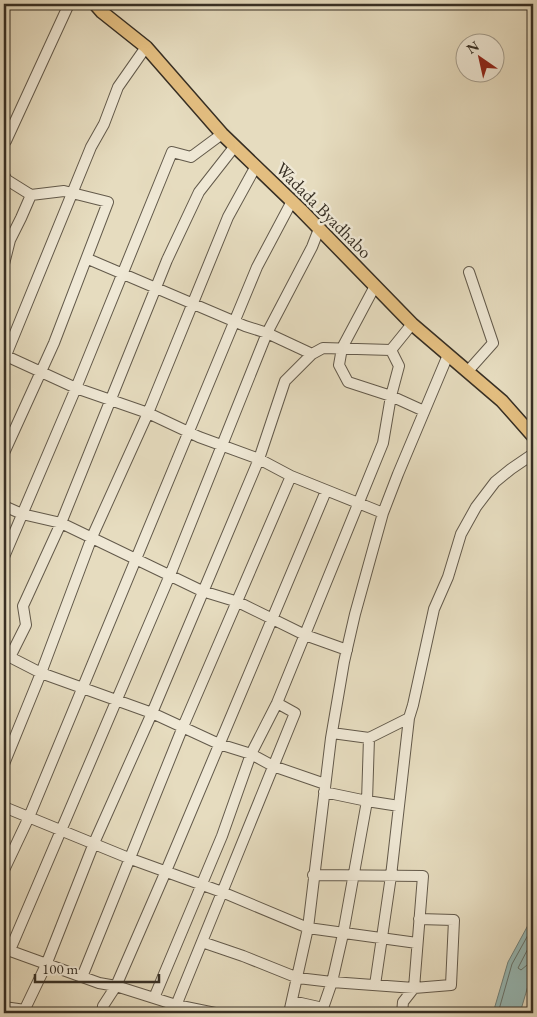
<svg xmlns="http://www.w3.org/2000/svg" width="537" height="1017" viewBox="0 0 537 1017" font-family="'EB Garamond',serif">
	<style>
		.water { fill: #97bab7; stroke: #71827c }
		.lines { fill: none; stroke-linecap: round; stroke-linejoin: round }
		.shore { stroke: #67746e; stroke-width: 1 }
		.minor-casing { stroke: #635a4b; stroke-width: 12 }
		.major-casing { stroke: #372f24; stroke-width: 15 }
		.minor { stroke: #efe8d5; stroke-width: 10 }
		.major { stroke: #e3be80; stroke-width: 12 }
		.labels { text-anchor: middle; dominant-baseline: central; stroke-width: 5; stroke-linejoin: round; paint-order: stroke }
		.street-label { font-size: 18px; fill: #372f24; stroke: #efe8d5 }
	</style>
	<rect width="100%" height="100%" fill="#e6dcbf"/>
	<filter id="stains"><feTurbulence type="fractalNoise" baseFrequency=".004" numOctaves="4"/><feColorMatrix values="0 0 0 0 .2 0 0 0 0 .09 0 0 0 0 .02 0 0 0 .5 -.17"/></filter>
	<radialGradient id="worn" r=".72"><stop offset=".6" stop-color="#630" stop-opacity="0"/><stop offset="1" stop-color="#630" stop-opacity=".3"/></radialGradient>
	<path class="water" d="M533,916v53l-13,44h-27l15,-51z"/>
	<g class="lines">
		<path class="shore" d="M533,939l-15,29 3,2 6,-5 6,-1
			M498,1013l14,-49 21,-38"/>
		<g class="minor-casing">
			<path id="minor" d="M6,141l63,-137
				M4,175l3,5 24,15 33,-4 44,11 -54,141 -50,110
				M88,259l157,67 22,7 45,21
				M4,264l6,-24 11,-22 10,-23
				M375,286l-33,62 -3,17 9,17 43,14 33,15
				M4,355l72,33 72,25 51,24 60,22 32,17 92,37
				M4,360l87,-213 13,-23 14,-37 28,-40
				M468,371l25,-28 -24,-71
				M4,506l18,8 39,9 141,68 36,11 67,33 42,15
				M4,557l72,-169 96,-236 19,5 31,-23
				M4,654l37,19 111,40 67,31 32,10 22,12 52,18
				M10,657l16,-32 -3,-19 38,-83 106,-263 32,-68 36,-46
				M332,733l37,5 40,-20
				M4,764l37,-91 51,-136 56,-124 80,-196 28,-51
				M324,792l43,9 32,5
				M4,807l127,52 91,33 86,36 109,15
				M4,870l25,-53 228,-550 35,-66
				M313,875l110,1 -9,112 -11,14 -1,11
				M202,942l41,14 55,22 34,4 82,6 37,-3 3,-65 -35,-1
				M5,949l94,34 17,3 60,19 39,8
				M10,950l160,-375 97,-242 45,-86 7,-18
				M82,977l100,-248 109,-253
				M375,985l16,-109 18,-158 4,-13 21,-96 14,-32 13,-43 15,-27 19,-25 16,-13 22,-15
				M154,998l68,-162 29,-82 26,-51 106,-260 8,-47 8,-30 -8,-16
				M292,1001l31,7 2,4
				M4,1007l21,3
				M323,1008l9,-26 11,-48 24,-133 2,-63
				M23,1013l23,-48 48,-122 58,-130 107,-254 26,-78 27,-27 11,-6 68,2 21,-26
				M102,1013l1,-7 13,-20 50,-115 160,-380
				M173,1013l122,-300 -18,-10
				M289,1013l19,-85 23,-190 13,-76 11,-48 28,-101 15,-39 50,-119"/>
		</g>
		<g class="major-casing">
			<path id="major" d="M95,4l7,8 44,35 76,87 79,76 111,114 90,77 31,35"/>
		</g>
		<use href="#minor" class="minor"/>
		<use href="#major" class="major"/>
	</g>
	<g class="labels">
		<g class="street-label">
			<text transform="translate(324 210) rotate(45)">Wadada Byadhabo</text>
		</g>
	</g>
	<rect width="537" height="1017" fill="none" stroke="#e6dcbf" stroke-width="20"/>
	<rect x="5" y="5" width="527" height="1007" fill="none" stroke="#372f24" stroke-width="2.5"/>
	<rect x="10" y="10" width="517" height="997" fill="none" stroke="#372f24"/>
	<g transform="translate(480 58) rotate(326)"><circle r="24" fill="#efe8d5" stroke="#a59e8e"/>
	<path d="M0-4L9 19L0 12L-9 19Z" fill="#8f2418"/>
	<text y="-8" font-size="14" font-weight="bold" text-anchor="middle" fill="#372f24">N</text>
	</g>
	<path d="M35 974v8h124v-8" fill="none" stroke="#372f24" stroke-width="2.5"/>
	<text x="42" y="974" font-size="15" fill="#372f24" stroke="#efe8d5" stroke-width="4" paint-order="stroke">100 m</text>
	<rect width="100%" height="100%" filter="url(#stains)"/>
	<rect width="100%" height="100%" fill="url(#worn)"/>
</svg>
